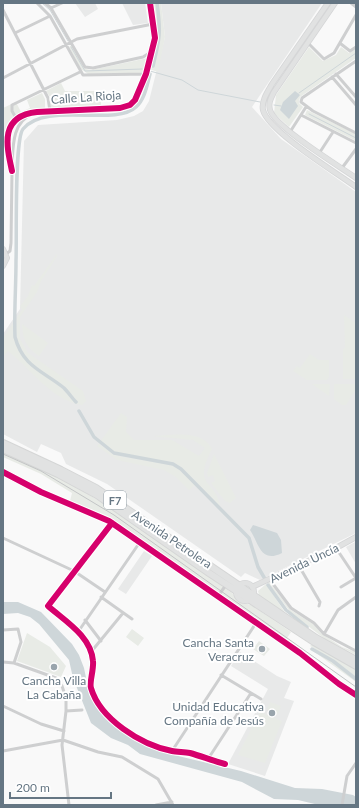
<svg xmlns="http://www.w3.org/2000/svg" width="359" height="808" viewBox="0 0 359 808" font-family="Lato,sans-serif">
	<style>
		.built { fill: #e8e9e9 }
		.green { fill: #e8ebe6 }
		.water { fill: #ced6d9 }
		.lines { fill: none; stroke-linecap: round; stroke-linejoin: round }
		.stream { stroke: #ced6d9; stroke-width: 1 }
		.canal { stroke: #ced6d9; stroke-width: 3.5 }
		.secondary-casing { stroke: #d5d6d7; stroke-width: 6 }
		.highway-casing { stroke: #d5d6d6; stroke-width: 8 }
		.street { stroke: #cecfd0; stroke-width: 3 }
		.secondary { stroke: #e1e2e2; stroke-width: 4.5 }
		.highway { stroke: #e1e2e2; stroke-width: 6 }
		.tram { stroke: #c3c5c6; stroke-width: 1 }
		.cycleway-casing { stroke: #fff; stroke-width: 8 }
		.cycleway { stroke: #d6006c; stroke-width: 6 }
		.poi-dot { fill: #99a4ac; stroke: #fff; stroke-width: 1.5 }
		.labels { text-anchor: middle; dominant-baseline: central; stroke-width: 4; stroke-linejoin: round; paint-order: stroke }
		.shield { fill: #fff; stroke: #939fa8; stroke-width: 1 }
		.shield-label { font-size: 11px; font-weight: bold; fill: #657683 }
		.street-label { font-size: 12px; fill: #657683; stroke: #fff }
		.poi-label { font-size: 12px; fill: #657683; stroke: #fff; text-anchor: end }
	</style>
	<rect width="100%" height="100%" fill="#f9f9f9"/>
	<path class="built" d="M75,3h20l3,6 -13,8z
		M122,3h23l3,20 -15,2z
		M161,3h161l-70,104 29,32 75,53v341l-96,47 -15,-7 -4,4 -134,-93 -41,-20 -5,-11 -20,-9 -4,8 -34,-18v-100l17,-25 4,-168 14,-16 79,-5 17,-4 9,-5 6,-10 16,-64z
		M355,542l1,2v20l-10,-17z
		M144,551l8,5 -26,38 -8,-5z
		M240,652l37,24 14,6 -7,16 10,3 -29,75 -37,-12 40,-75 -37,-23z"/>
	<path class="green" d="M152,3h9l4,34 -7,35 -9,-3 9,-33z
		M72,45l14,24 5,1 57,-12 -4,15 -56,1 -7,-5 -12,-22z
		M309,47l14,14 13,-6 5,-8 8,6 7,-4v9l-56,39 -1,6 4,4 -14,20 -15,-14 2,-18z
		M61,83l4,8h36v14l-50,4 -1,-12 -4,-6z
		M42,93l3,6v11c-19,2 -33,3 -41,23l-1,-25 13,-6 5,10 9,-4 -3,-8z
		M307,110l49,24v7l-51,-26z
		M57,254v2l-16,25 -4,11 -17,25v22l8,14 55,38 3,10 -4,4c-31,-5 -51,-36 -74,-54l-5,6v-19l19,-28 -2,-4 8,-10 4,-11 2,1z
		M344,315l12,8v56h-13v-30l2,-1z
		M22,324l26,19 -9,13c-13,-9 -16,-16 -17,-32z
		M310,354l9,6h10v17l-2,3h-20l-14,-9 4,-5 3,2z
		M312,384h18l-1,12z
		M334,384h22v5l-10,16h-4l-8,-6z
		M121,413l6,4 -1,15 8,8h38l27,16 6,-8 -12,-8 -41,-4c18,-1 51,-7 60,13 -20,39 3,29 8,57l-39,-39 -6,-3 -54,-10 -7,-3 -14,-9z
		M99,444l16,11 8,2 48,8 9,4 15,16 -6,5 -13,-13 -12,-7 -47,-10 -20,-14z
		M3,451l74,36 66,42 89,64 6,7 15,6 38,26 -6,9 -173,-121 -42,-19 2,-8 -31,-19 -38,-17z
		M214,454l22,44 -6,5 -5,-2 -14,-18 4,-2 -2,-6 -5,2 -1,-4z
		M269,582l22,28 22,14 8,9 21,14 14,5v3l-31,-16 -34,-26 -23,-30z
		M266,584l20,30 -27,-19 -1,-4z
		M132,629l12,9 -6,8 -12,-9z
		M27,633l23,14 16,19 -5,11 -44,-16z
		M259,641l11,8 -6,7 -11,-7z
		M312,644l44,25v8l-14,-11 -30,-19 -2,-1z
		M309,648l22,12 25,20v2z
		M270,702l11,4 -3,8 -11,-4z
		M260,712l22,9 -17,42 -27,-8z"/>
	<path class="water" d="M295,91l5,4 -5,6 3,5 -9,13 -9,-9 3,-8z
		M253,525l24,8 4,7 1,13c-22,11 -23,-10 -32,-23z
		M3,602h15l23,10 31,32 7,11 5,13 5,24 10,18 19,19 21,13 35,13 67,16 54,17 27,1 31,6 3,2v8h-37l-21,-5 -24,-1 -32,-17 -102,-28 -12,-9 -17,-7 -20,-15 -18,-45 -4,-18 -30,-36 -9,-7 -12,-4 -15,1z"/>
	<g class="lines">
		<path class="stream" d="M42,3l8,7 18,31
			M71,47l14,24 57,-2
			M150,71l32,9 16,10 62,12
			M299,93l57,-40
			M274,105l7,1
			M309,114l47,24"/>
		<path class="canal" d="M153,66c7,-28 8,-34 4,-63
			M76,402c-4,-4 -8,-10 -12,-14 -21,-17 -41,-21 -49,-51 -1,-25 1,-50 1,-76 1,-20 -2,-121 7,-132 22,-28 92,-2 113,-22 9,-8 11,-22 14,-33
			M79,411l15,26 20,16 59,11 8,5 68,69 9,29 7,12
			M268,585l18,25 21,17
			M312,649l21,12 23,18"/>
		<g class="secondary-casing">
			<path id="secondary" d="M328,3l-56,81c-4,7 -11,17 -9,26 5,21 74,63 93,77
				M335,3l-61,89c-3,6 -6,11 -4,18 5,17 69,56 86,68
				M3,249l4,9 -4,8
				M236 592a9 9 0 1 1 18 0a9 9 0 1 1-18 0Z
				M252,587l84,-39 20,-11"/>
		</g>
		<g class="highway-casing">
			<path id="highway" d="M3,443l58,27 35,18 220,150 40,22
				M3,449l55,25 39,21 112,78 105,69 42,24"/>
		</g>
		<path class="street" d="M37,3l13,13 33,59 63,-1
			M45,3l6,5 34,59 8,1 50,-11 8,-5
			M351,3l5,4
			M51,8l11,-5
			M3,10l45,88 2,13
			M15,33l35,-17
			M308,43l16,16 10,-6 22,-38
			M341,44l9,7 6,-4
			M356,61l-54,37 -1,4 12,9 43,22
			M336,74l20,23
			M332,77l24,28
			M3,78l74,-39 76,-15
			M301,115l55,28
			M16,118l-4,-7v-6l68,-33
			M290,132l16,-25
			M320,152l13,-20
			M12,165c1,-17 0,-43 20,-51
			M342,168l14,-19
			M12,171c-6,-27 -12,-55 25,-59l83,-4 10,-3 5,-5 11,-26 9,-36 -5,-35
			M6,254l4,-3 1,-8 1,-72
			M3,472l38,20 68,29 191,132 39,31 17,11
			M112,523l-64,83c17,15 43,30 45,55 1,8 -4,22 -2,27 9,31 50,57 81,63 5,1 12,1 18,2 11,3 23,8 35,11
			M3,538l71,33 31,21
			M336,548l20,30
			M299,566l21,36 -1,4
			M270,580l21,28 23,15 10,11 32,17
			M341,587l15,-9
			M218,596l8,-11
			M101,597l31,22
			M85,620l16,21
			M3,630l15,-1 3,13 -7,21
			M78,632l62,-90
			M324,634l14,-24 18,-13
			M91,652l32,-39
			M3,662l11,1 42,15 6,8 4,12v13l-4,34 7,60
			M221,675l40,24
			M3,706l38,18 23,7
			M66,711l16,-1
			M3,751l60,-11 35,12 24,5 36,22 15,26
			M172,751l84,-128
			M208,759l43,-66
			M156,805l16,-3
			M342,805l5,-29 9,-13"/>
		<use href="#secondary" class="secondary"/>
		<use href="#highway" class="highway"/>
		<path class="tram" d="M3,454l38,17 73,44 242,172"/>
		<g class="cycleway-casing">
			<path id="cycleway" d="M12,171c-6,-27 -12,-55 25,-59l83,-4 10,-3 5,-5 11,-26 9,-36 -5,-35
				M3,472l38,20 68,29 191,132 39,31 17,11
				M112,523l-64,83c17,15 43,30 45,55 1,8 -4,22 -2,27 9,31 50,57 81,63 5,1 12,1 18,2 11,3 23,8 35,11"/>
		</g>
		<use href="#cycleway" class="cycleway"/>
	</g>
	<g class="poi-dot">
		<circle cx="262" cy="649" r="4"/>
		<circle cx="54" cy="667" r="4"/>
		<circle cx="272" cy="713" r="4"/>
	</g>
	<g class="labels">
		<rect class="shield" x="104" y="491" width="22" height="18" rx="3"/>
		<g class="shield-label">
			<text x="115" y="500">F7</text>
		</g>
		<g class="street-label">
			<text transform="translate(86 97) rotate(-4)">Calle La Rioja</text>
			<text transform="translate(172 539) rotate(34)">Avenida Petrolera</text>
			<text transform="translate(304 563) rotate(-26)">Avenida Uncía</text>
		</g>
		<g class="poi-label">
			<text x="254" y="642">Cancha Santa<tspan x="254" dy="14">Veracruz</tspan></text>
			<text x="54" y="680" text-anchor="middle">Cancha Villa<tspan x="54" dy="14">La Cabaña</tspan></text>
			<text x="264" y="706">Unidad Educativa<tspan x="264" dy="14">Compañía de Jesús</tspan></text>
		</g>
	</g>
	<rect width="359" height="808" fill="none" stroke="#657683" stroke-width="8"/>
	<path d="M10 792v6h101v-6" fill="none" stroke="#657683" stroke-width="2"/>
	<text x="16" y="792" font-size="12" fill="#657683" stroke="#ffffff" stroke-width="3" paint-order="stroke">200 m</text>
</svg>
